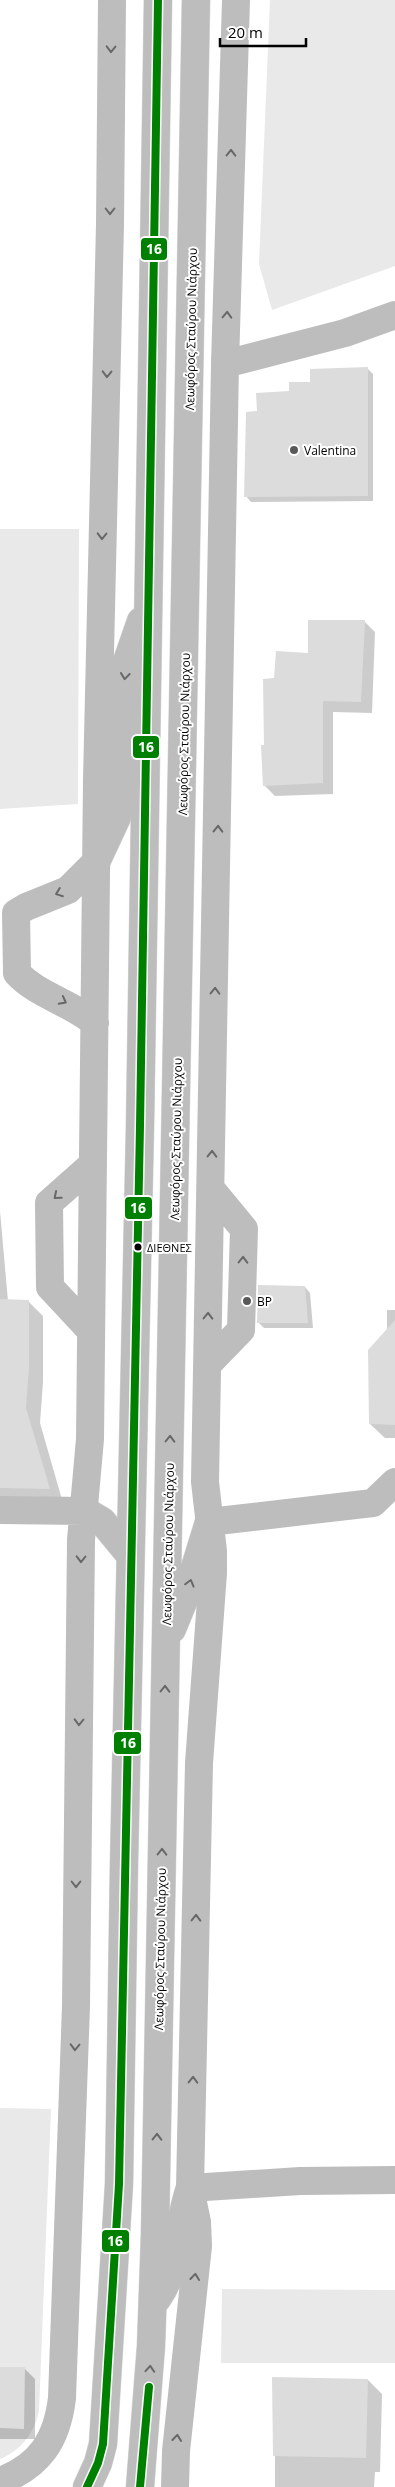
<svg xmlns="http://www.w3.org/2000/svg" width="395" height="2487" viewBox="0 0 395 2487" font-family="'Open Sans',sans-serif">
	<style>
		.green { fill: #e9e9e9 }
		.shadow { fill: #0003 }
		.building { fill: #dcdcdc }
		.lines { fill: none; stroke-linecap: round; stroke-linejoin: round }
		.major-casing { stroke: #dbdbdb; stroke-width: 29 }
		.minor { stroke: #bdbdbd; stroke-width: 28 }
		.major { stroke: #bdbdbd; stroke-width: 28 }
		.bus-1-casing { stroke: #fff; stroke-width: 11 }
		.bus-1 { stroke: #008000; stroke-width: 8 }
		.oneway { stroke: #686868 }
		.poi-dot { fill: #595959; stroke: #fff; stroke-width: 2 }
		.bus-dot { fill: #000; stroke: #fff; stroke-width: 2 }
		.labels { text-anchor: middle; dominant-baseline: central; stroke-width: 4; stroke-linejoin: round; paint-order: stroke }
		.bus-label { font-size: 11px; fill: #000; stroke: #fff; text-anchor: start }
		.street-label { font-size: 12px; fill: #000; stroke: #fff }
		.poi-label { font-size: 12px; fill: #000; stroke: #fff; text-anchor: start }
		.line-badge { stroke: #fff; stroke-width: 2 }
		.badge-label { font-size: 14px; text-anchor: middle; font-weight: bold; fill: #fff }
	</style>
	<rect width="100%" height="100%" fill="#fff"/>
	<path class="green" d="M270,0h125v266l-123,44 -13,-46z
		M0,529h79l-1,275 -78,5z
		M0,2108l51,1 -12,302c-5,22 -17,39 -39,48z
		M222,2289l173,1v73h-174z"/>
	<path class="shadow" d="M367,368l6,6v127l-122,1 -5,-6 12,-84 32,-20 21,-8z
		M364,621l11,11 -3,81 -39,-1v82l-58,2 -11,-11 1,-39 10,-67 34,-25z
		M0,1211l8,90 21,1 14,14v66l-3,41 23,80 -63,-1z
		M305,1287l5,6 3,35h-49l-6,-6z
		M387,1310h8v128h-10l-15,-14 17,-93z
		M0,2368h24l11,11v60h-35z
		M368,2380l14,14 -2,78h-5l-1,15h-99v-31z"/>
	<path class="building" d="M368,367v129l-124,1 2,-85 11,-1 -1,-18 33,-2v-9h21v-13z
		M308,620h57l-4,82 -38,-1v82l-60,3 -2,-41h3l-1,-66 11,-1 2,-27 32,2z
		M258,1285l47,1 3,37h-51z
		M0,1299l29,1v67l-3,41 24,81 -50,-1z
		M395,1320v105l-26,-1 -1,-74z
		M0,2367h25l-1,62 -24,-1z
		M272,2377l96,2 -2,79 -93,-2z"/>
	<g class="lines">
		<g class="major-casing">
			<path id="major" d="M96,862l21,-45 9,-153 15,-43
				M85,1511l17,10 28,34
				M172,1629l16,-39 21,-68
				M157,2299c25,-36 19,-72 33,-111
				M87,2487l11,-24 5,-19 16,-260 5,-320 16,-738 18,-1126
				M140,2487l11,-141 4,-113 41,-2233"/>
		</g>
		<path class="minor" d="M225,364l120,-31 50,-18
			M95,1023c-23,-20 -58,-28 -78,-50l-1,-60 10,-6 42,-17 28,-28
			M91,1331l-41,-44 -1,-84 44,-39
			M207,1365l34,-35 3,-101 -33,-40
			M0,1510l85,1
			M209,1522l164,-19 22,-21
			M190,2188l110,-7 95,-1
			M0,2481c40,-15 57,-41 62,-83l14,-392 5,-466 9,-101 7,-659 13,-556 2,-224
			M175,2487l1,-36 22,-205 -1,-24 -7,-34 9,-425 14,-190v-22l-8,-69 20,-1118 11,-364"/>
		<use href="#major" class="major"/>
		<g class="bus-1-casing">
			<path id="bus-1" d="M87,2487l11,-24 5,-19 16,-260 21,-1058 18,-1126
				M140,2487l9,-100"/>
		</g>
		<use href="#bus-1" class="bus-1"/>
	</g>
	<defs><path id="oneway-chevron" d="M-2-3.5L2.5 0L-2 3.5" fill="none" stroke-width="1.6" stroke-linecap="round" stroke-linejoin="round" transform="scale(1.25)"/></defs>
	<g class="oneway">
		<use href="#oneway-chevron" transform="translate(111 49) rotate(91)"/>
		<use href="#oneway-chevron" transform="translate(231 153) rotate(-89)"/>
		<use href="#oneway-chevron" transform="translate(110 211) rotate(90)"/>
		<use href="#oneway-chevron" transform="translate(227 315) rotate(-88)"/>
		<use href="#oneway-chevron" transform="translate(107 374) rotate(91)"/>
		<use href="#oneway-chevron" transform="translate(102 536) rotate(91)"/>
		<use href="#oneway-chevron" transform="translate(125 676) rotate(96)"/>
		<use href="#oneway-chevron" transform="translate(218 829) rotate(-89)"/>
		<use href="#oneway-chevron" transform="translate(59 893) rotate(159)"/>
		<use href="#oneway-chevron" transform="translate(215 991) rotate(-89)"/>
		<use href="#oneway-chevron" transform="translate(63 1001) rotate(28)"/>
		<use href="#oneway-chevron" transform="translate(212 1154) rotate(-89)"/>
		<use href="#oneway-chevron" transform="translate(57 1196) rotate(140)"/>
		<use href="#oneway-chevron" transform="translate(243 1260) rotate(-89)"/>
		<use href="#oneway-chevron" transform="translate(208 1316) rotate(-89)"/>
		<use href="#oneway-chevron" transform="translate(170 1439) rotate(-89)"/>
		<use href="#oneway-chevron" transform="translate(81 1559) rotate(91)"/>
		<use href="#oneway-chevron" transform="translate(190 1583) rotate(-75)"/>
		<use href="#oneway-chevron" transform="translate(165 1689) rotate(-89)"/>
		<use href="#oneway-chevron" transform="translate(79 1722) rotate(91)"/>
		<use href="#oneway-chevron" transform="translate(162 1852) rotate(-89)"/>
		<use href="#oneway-chevron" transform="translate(76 1884) rotate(90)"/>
		<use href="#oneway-chevron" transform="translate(196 1918) rotate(-89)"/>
		<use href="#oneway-chevron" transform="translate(75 2047) rotate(92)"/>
		<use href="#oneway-chevron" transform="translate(193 2080) rotate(-89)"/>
		<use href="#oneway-chevron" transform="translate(157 2137) rotate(-89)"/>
		<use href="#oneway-chevron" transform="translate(195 2277) rotate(-84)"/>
		<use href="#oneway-chevron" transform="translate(150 2369) rotate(-86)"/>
		<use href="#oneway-chevron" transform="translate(177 2438) rotate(-84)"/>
	</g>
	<g class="poi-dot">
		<circle cx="294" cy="450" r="5"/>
		<circle cx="247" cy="1301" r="5"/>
	</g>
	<circle class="bus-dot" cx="138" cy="1247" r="4.5"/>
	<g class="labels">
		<g class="bus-label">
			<text x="147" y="1247">ΔΙΕΘΝΕΣ</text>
		</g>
		<g class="street-label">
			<text transform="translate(191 329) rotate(-89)">Λεωφόρος Σταύρου Νιάρχου</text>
			<text transform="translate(184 734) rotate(-89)">Λεωφόρος Σταύρου Νιάρχου</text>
			<text transform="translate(176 1139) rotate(-89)">Λεωφόρος Σταύρου Νιάρχου</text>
			<text transform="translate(168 1544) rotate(-89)">Λεωφόρος Σταύρου Νιάρχου</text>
			<text transform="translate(160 1949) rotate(-89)">Λεωφόρος Σταύρου Νιάρχου</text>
		</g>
		<g class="poi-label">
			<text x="304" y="450">Valentina</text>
			<text x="257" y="1301">BP</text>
		</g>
	</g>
	<g class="line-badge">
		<rect x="140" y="237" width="28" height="24" rx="5" fill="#008000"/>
		<rect x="132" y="735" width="28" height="24" rx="5" fill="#008000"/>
		<rect x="124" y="1196" width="29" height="24" rx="5" fill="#008000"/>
		<rect x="113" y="1731" width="29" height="24" rx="5" fill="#008000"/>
		<rect x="101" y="2229" width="29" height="24" rx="5" fill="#008000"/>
	</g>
	<g class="badge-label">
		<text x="154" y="254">16</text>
		<text x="146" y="752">16</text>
		<text x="138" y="1213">16</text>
		<text x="128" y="1748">16</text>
		<text x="115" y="2246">16</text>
	</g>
	<path d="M220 38v8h86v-8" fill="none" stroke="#000000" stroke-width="2.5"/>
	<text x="228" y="38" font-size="15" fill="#000000" stroke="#ffffff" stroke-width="4" paint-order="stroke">20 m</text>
</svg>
